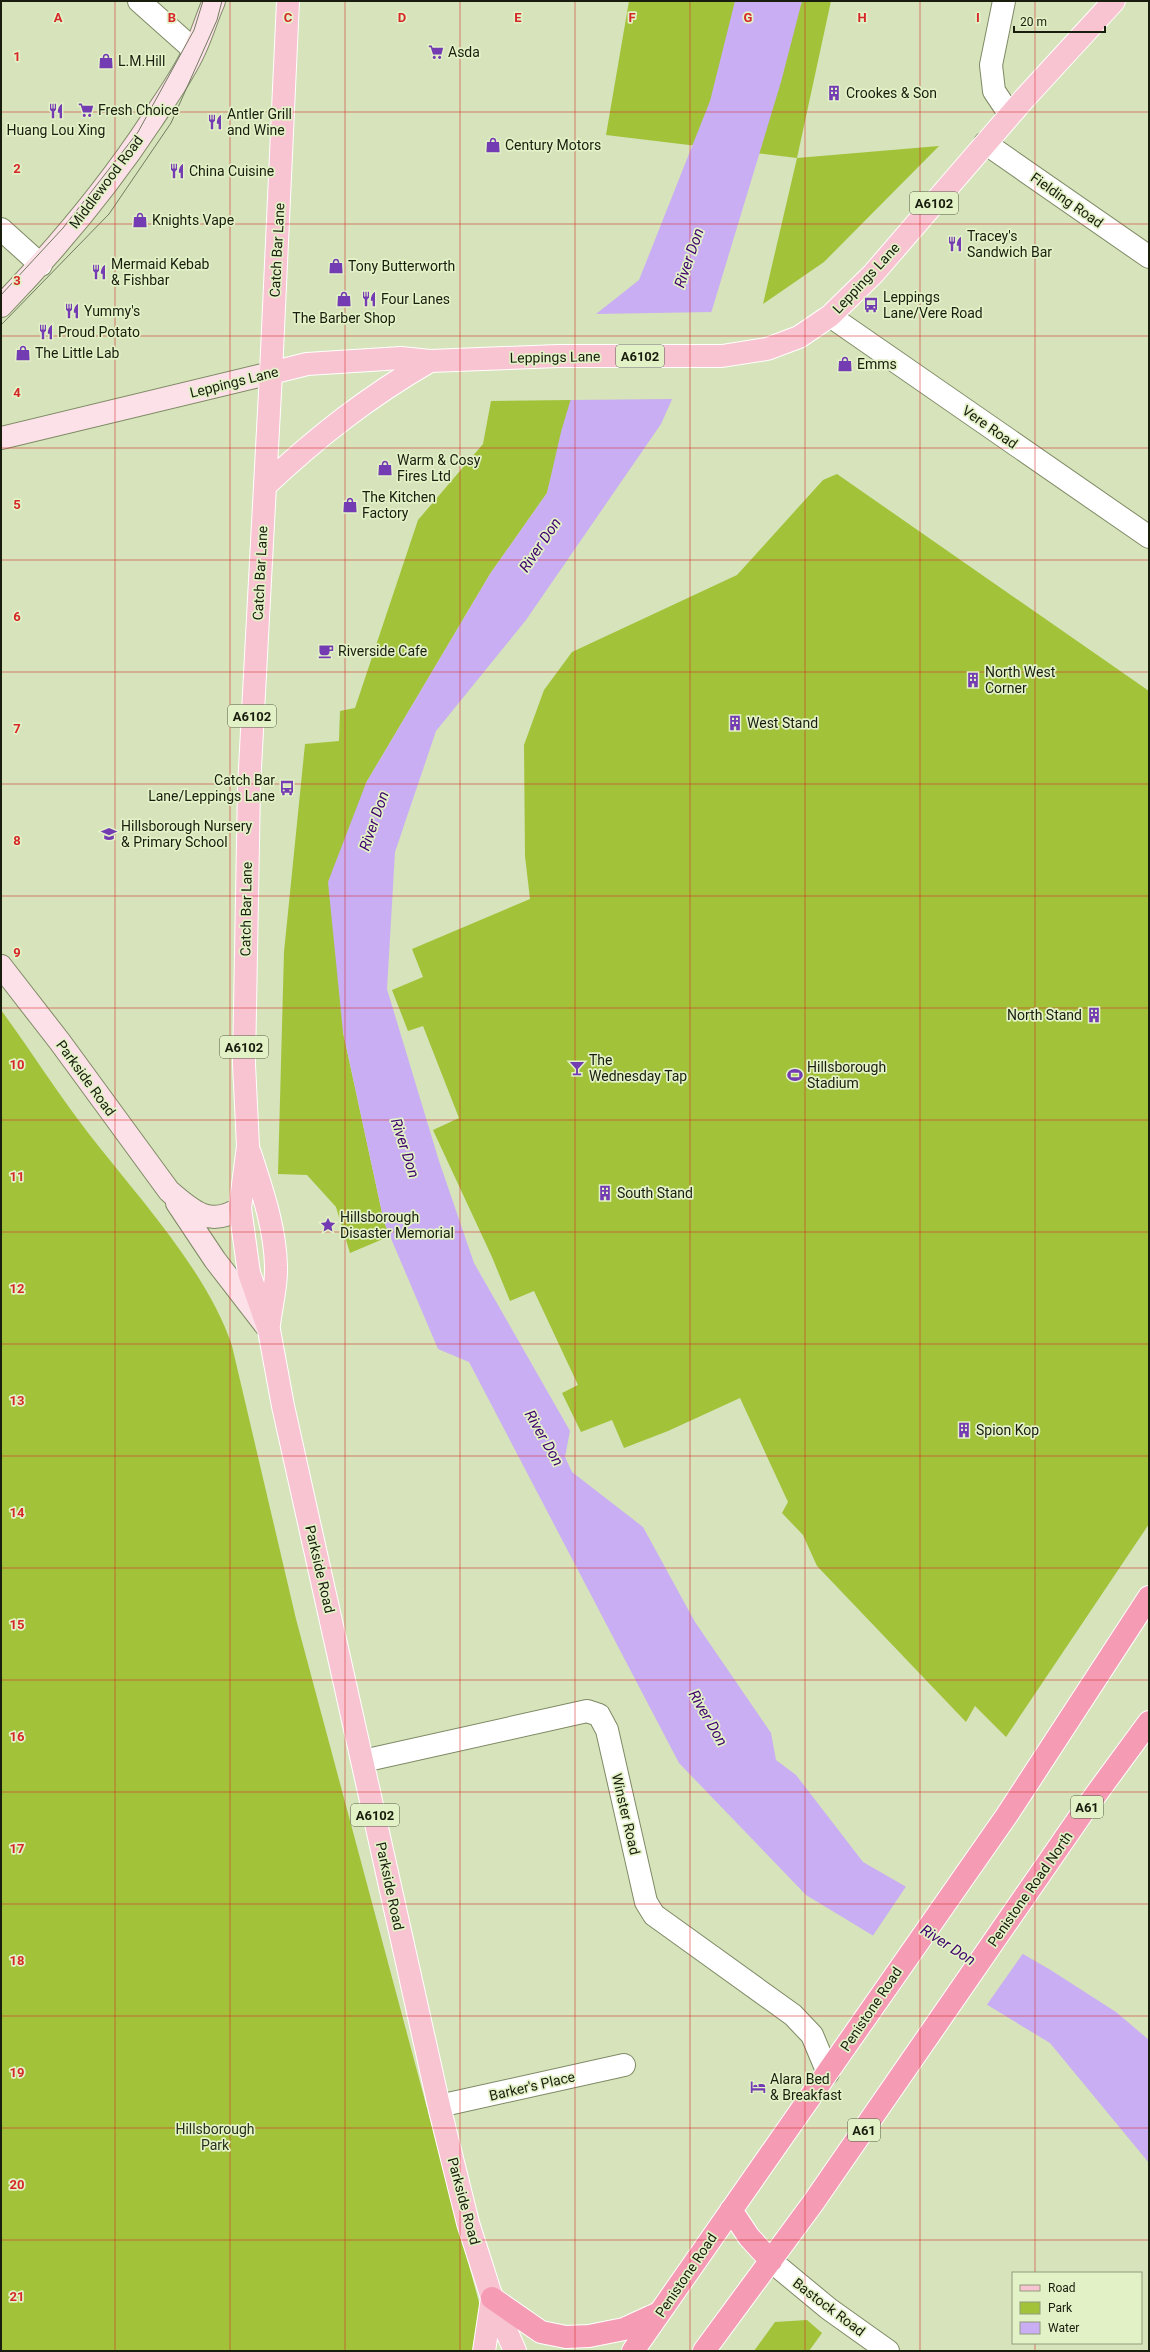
<svg xmlns="http://www.w3.org/2000/svg" width="1150" height="2352" viewBox="0 0 1150 2352" font-family="Roboto,sans-serif">
	<style>
		.green { fill: #a2c339 }
		.water { fill: #c9aef3 }
		.pier { fill: #d6e3bb }
		.lines { fill: none; stroke-linecap: round; stroke-linejoin: round }
		.street-casing { stroke: #7f8a65; stroke-width: 24 }
		.secondary-casing { stroke: #7f8a65; stroke-width: 24 }
		.primary-casing { stroke: #fff; stroke-width: 24 }
		.highway-casing { stroke: #fff; stroke-width: 24 }
		.street { stroke: #fff; stroke-width: 22 }
		.secondary { stroke: #fce1e8; stroke-width: 22 }
		.primary { stroke: #f9c4d2; stroke-width: 22 }
		.highway { stroke: #f59cb4; stroke-width: 22 }
		.tram { stroke: #727b60; stroke-width: 1 }
		.grid { fill: none; stroke: #d62828; stroke-width: 1; stroke-opacity: 0.55 }
		.labels { text-anchor: middle; dominant-baseline: central; stroke-width: 3.5; stroke-linejoin: round; paint-order: stroke }
		.shield { fill: #e3f1c7; stroke: #565d46; stroke-width: 1 }
		.shield-label { font-size: 13px; font-weight: bold; fill: #191d0e }
		.poi-label { font-size: 14px; fill: #191d0e; stroke: #e3f1c7; text-anchor: start }
		.street-label { font-size: 14px; fill: #191d0e; stroke: #e3f1c7 }
		.park-label { font-size: 14px; fill: #2a311a; stroke: #e3f1c7 }
		.water-label { font-size: 15px; font-style: italic; fill: #3e006d; stroke: #e3f1c7 }
		.grid-label { font-size: 13px; text-anchor: middle; font-weight: bold; fill: #d62828; stroke: #e3f1c7; stroke-width: 3.5; stroke-linejoin: round; paint-order: stroke }
	</style>
	<rect width="100%" height="100%" fill="#d6e3bb"/>
	<path class="green" d="M629,1h202l-34,157 142,-12 -115,116 -61,42 34,-146 -191,-23z
		M571,400l-24,93 -57,81 -124,209 -23,249 41,190 6,14 -40,17 -14,-46 -29,-32 -29,-1 6,-222 21,-208 34,-3 1,-30 15,-3 63,-188 65,-76 8,-43z
		M837,474l312,217v833l-143,213 -31,-31 -9,16 -149,-156 -14,-31 -21,-22 6,-11 -48,-104 -72,33 -44,17 -12,-28 -31,12 -19,-39 16,-8 -44,-94 -24,10 -18,-44 -59,-127 26,-12 -36,-92 -15,5 -16,-41 31,-13 -11,-28 118,-50 -5,-43 -1,-111 20,-55 28,-38 165,-77 86,-95z
		M1,1010c30,41 57,84 88,124 48,62 119,138 143,212l64,273 196,732h-491z
		M807,2320l15,13 -13,18h-55l21,-29z"/>
	<path class="water" d="M735,1h67l-21,81 -69,228 -51,114 -135,196 -90,111 -41,121 -8,137 52,172 35,102 96,168 -5,26 7,15 71,55 52,95 76,111 5,27 20,15 67,87 186,107 67,43 33,28v123l-99,-120 -244,-148 -127,-132 -210,-401 -31,-13 -54,-127 -41,-190 -15,-150 38,-99 124,-209 57,-81 14,-61 35,-118 43,-34 71,-179z"/>
	<path class="pier" d="M713,312l-38,87 -107,1 26,-86z
		M907,1885l117,67 -38,54 -114,-69z"/>
	<g class="lines">
		<g class="street-casing">
			<path id="street" d="M139,1l55,49
				M1004,1l-13,64 3,26 16,24
				M985,143l164,114
				M1,229l40,36
				M830,316l319,221
				M363,1761l224,-50 12,4 8,15 39,172 8,13 139,100 19,20 16,38
				M439,2106l185,-41
				M771,2261l58,48 59,42"/>
		</g>
		<g class="secondary-casing">
			<path id="secondary" d="M1,306c56,-58 107,-119 151,-186 15,-23 32,-46 43,-71 7,-15 12,-32 19,-48
				M1,438l270,-65
				M1,966l59,76 109,149c23,20 41,37 71,17
				M177,1203l38,57 51,66"/>
		</g>
		<g class="primary-casing">
			<path id="primary" d="M288,1l-17,372 -22,414 -5,277 4,82 -8,62 9,65 20,57 14,76 156,700 29,117 24,75 23,53
				M271,373l36,-9 94,-6 29,3 128,-5h164l45,-7 32,-12 31,-21 43,-42 151,-175 90,-98
				M266,485c52,-49 102,-88 164,-124
				M250,1153c12,37 25,74 26,113 1,19 -5,40 -7,59
				M484,2351l8,-53"/>
		</g>
		<g class="highway-casing">
			<path id="highway" d="M731,2210l18,27 22,24
				M492,2298l49,34 25,5 23,-1 35,-7 35,-16
				M633,2351l374,-536 142,-218
				M704,2351l109,-148 270,-391 66,-90"/>
		</g>
		<use href="#street" class="street"/>
		<use href="#secondary" class="secondary"/>
		<use href="#primary" class="primary"/>
		<use href="#highway" class="highway"/>
		<path class="tram" d="M1,295l62,-67 75,-96 56,-102 9,-29
			M1,325l108,-111 62,-91 46,-103 5,-19"/>
	</g>
	<path class="grid" d="M115,1v2350M230,1v2350M345,1v2350M460,1v2350M575,1v2350M690,1v2350M805,1v2350M920,1v2350M1035,1v2272M1,112h1148M1,224h1148M1,336h1148M1,448h1148M1,560h1148M1,672h1148M1,784h1148M1,896h1148M1,1008h1148M1,1120h1148M1,1232h1148M1,1344h1148M1,1456h1148M1,1568h1148M1,1680h1148M1,1792h1148M1,1904h1148M1,2016h1148M1,2128h1148M1,2240h1148M1035,2343v8"/>
	<defs>
		<g id="supermarket-bare" transform="scale(1.2)"><path d="M-6-5.5h2.5l.6 2H6L4.5 2H-2.5L-4.4-4H-6ZM-1.5 3.2a1.3 1.3 0 1 0 .1 0ZM3 3.2a1.3 1.3 0 1 0 .1 0Z" fill="#743cb2" stroke="#e3f1c7" stroke-width="2.5" paint-order="stroke"/></g>
		<g id="shop-bare" transform="scale(1.2)"><path d="M-5-2.5h2.3a2.7 3.5 0 0 1 5.4 0H5L5.5 6h-11ZM-1.5-2.5h3a1.5 2.3 0 0 0-3 0Z" fill="#743cb2" stroke="#e3f1c7" stroke-width="2.5" paint-order="stroke"/></g>
		<g id="building-bare" transform="scale(1.2)"><path d="M-4-6H4V6H1V3H-1V6H-4ZM-2.5-4.3h1.7v1.8h-1.7ZM.8-4.3h1.7v1.8H.8ZM-2.5-1h1.7V.8h-1.7ZM.8-1h1.7V.8H.8Z" fill="#743cb2" stroke="#e3f1c7" stroke-width="2.5" paint-order="stroke"/></g>
		<g id="restaurant-bare" transform="scale(1.2)"><path d="M-5-6h1v4h1v-4h1v4h1v-4h1v5L-1.5 .5V6h-2V.5L-5-1ZM5-6V6H3V1.5H1.5Q1.5-4 5-6Z" fill="#743cb2" stroke="#e3f1c7" stroke-width="2.5" paint-order="stroke"/></g>
		<g id="bus-bare" transform="scale(1.2)"><path d="M-5-6H5V4H4V6H2V4H-2V6H-4V4H-5ZM-3.5-4V0h7V-4ZM-3.5 1.2v1.5H-2V1.2ZM2 1.2v1.5H3.5V1.2Z" fill="#743cb2" stroke="#e3f1c7" stroke-width="2.5" paint-order="stroke"/></g>
		<g id="cafe-bare" transform="scale(1.2)"><path d="M-5.5-4.5H6V0H3Q3 3.5 0 3.5H-2.5Q-5.5 3.5-5.5 0ZM3-3.2v2h1.7v-2ZM-6 4.5H4V6H-6Z" fill="#743cb2" stroke="#e3f1c7" stroke-width="2.5" paint-order="stroke"/></g>
		<g id="school-bare" transform="scale(1.2)"><path d="M0-5L7-2L0 1L-7-2ZM-4 1L0 2.5L4 1V4Q0 6-4 4Z" fill="#743cb2" stroke="#e3f1c7" stroke-width="2.5" paint-order="stroke"/></g>
		<g id="bar-bare" transform="scale(1.2)"><path d="M-6-5H6L.8 .8V4.5H3.5V6h-7V4.5H-.8V.8Z" fill="#743cb2" stroke="#e3f1c7" stroke-width="2.5" paint-order="stroke"/></g>
		<g id="stadium-bare" transform="scale(1.2)"><path d="M0-5a6.5 5 0 1 0 0 10a6.5 5 0 1 0 0-10ZM-3.5-1.8h7v3.6h-7Z" fill="#743cb2" stroke="#e3f1c7" stroke-width="2.5" paint-order="stroke"/></g>
		<g id="sight-bare" transform="scale(1.2)"><path d="M0-6L1.8-2.2L6-1.7L2.9 1.2L3.7 5.4L0 3.3L-3.7 5.4L-2.9 1.2L-6-1.7L-1.8-2.2Z" fill="#743cb2" stroke="#e3f1c7" stroke-width="2.5" paint-order="stroke"/></g>
		<g id="hotel-bare" transform="scale(1.2)"><path d="M-6-4.5h1.5V1H6V5H4.5V3h-9V5H-6ZM-4 0a1.8 1.8 0 1 1 3.6 0ZM.5 0V-2.5h3Q6-2.5 6 0Z" fill="#743cb2" stroke="#e3f1c7" stroke-width="2.5" paint-order="stroke"/></g>
	</defs>
	<g fill-rule="evenodd">
		<use href="#supermarket-bare" x="436" y="52"/>
		<use href="#shop-bare" x="106" y="61"/>
		<use href="#building-bare" x="834" y="93"/>
		<use href="#supermarket-bare" x="86" y="110"/>
		<use href="#restaurant-bare" x="56" y="111"/>
		<use href="#restaurant-bare" x="215" y="122"/>
		<use href="#shop-bare" x="493" y="145"/>
		<use href="#restaurant-bare" x="177" y="171"/>
		<use href="#shop-bare" x="140" y="220"/>
		<use href="#restaurant-bare" x="955" y="244"/>
		<use href="#shop-bare" x="336" y="266"/>
		<use href="#restaurant-bare" x="99" y="272"/>
		<use href="#shop-bare" x="344" y="299"/>
		<use href="#restaurant-bare" x="369" y="299"/>
		<use href="#bus-bare" x="871" y="305"/>
		<use href="#restaurant-bare" x="72" y="311"/>
		<use href="#restaurant-bare" x="46" y="332"/>
		<use href="#shop-bare" x="23" y="353"/>
		<use href="#shop-bare" x="845" y="364"/>
		<use href="#shop-bare" x="385" y="468"/>
		<use href="#shop-bare" x="350" y="505"/>
		<use href="#cafe-bare" x="326" y="651"/>
		<use href="#building-bare" x="973" y="680"/>
		<use href="#building-bare" x="735" y="723"/>
		<use href="#bus-bare" x="287" y="788"/>
		<use href="#school-bare" x="109" y="834"/>
		<use href="#building-bare" x="1094" y="1015"/>
		<use href="#bar-bare" x="577" y="1068"/>
		<use href="#stadium-bare" x="795" y="1075"/>
		<use href="#building-bare" x="605" y="1193"/>
		<use href="#sight-bare" x="328" y="1225"/>
		<use href="#building-bare" x="964" y="1430"/>
		<use href="#hotel-bare" x="758" y="2087"/>
	</g>
	<g class="labels">
		<g class="shield">
			<rect x="910" y="192" width="48" height="22" rx="3"/>
			<rect x="616" y="345" width="48" height="22" rx="3"/>
			<rect x="228" y="705" width="48" height="22" rx="3"/>
			<rect x="220" y="1036" width="48" height="22" rx="3"/>
			<rect x="1071" y="1796" width="32" height="22" rx="3"/>
			<rect x="351" y="1804" width="48" height="22" rx="3"/>
			<rect x="848" y="2119" width="32" height="22" rx="3"/>
		</g>
		<g class="shield-label">
			<text x="934" y="203">A6102</text>
			<text x="640" y="356">A6102</text>
			<text x="252" y="716">A6102</text>
			<text x="244" y="1047">A6102</text>
			<text x="1087" y="1807">A61</text>
			<text x="375" y="1815">A6102</text>
			<text x="864" y="2130">A61</text>
		</g>
		<g class="poi-label">
			<text x="448" y="52">Asda</text>
			<text x="118" y="61">L.M.Hill</text>
			<text x="846" y="93">Crookes &amp; Son</text>
			<text x="98" y="110">Fresh Choice</text>
			<text x="227" y="114">Antler Grill<tspan x="227" dy="16">and Wine</tspan></text>
			<text x="56" y="130" text-anchor="middle">Huang Lou Xing</text>
			<text x="505" y="145">Century Motors</text>
			<text x="189" y="171">China Cuisine</text>
			<text x="152" y="220">Knights Vape</text>
			<text x="967" y="236">Tracey's<tspan x="967" dy="16">Sandwich Bar</tspan></text>
			<text x="111" y="264">Mermaid Kebab<tspan x="111" dy="16">&amp; Fishbar</tspan></text>
			<text x="348" y="266">Tony Butterworth</text>
			<text x="883" y="297">Leppings<tspan x="883" dy="16">Lane/Vere Road</tspan></text>
			<text x="381" y="299">Four Lanes</text>
			<text x="84" y="311">Yummy's</text>
			<text x="344" y="318" text-anchor="middle">The Barber Shop</text>
			<text x="58" y="332">Proud Potato</text>
			<text x="35" y="353">The Little Lab</text>
			<text x="857" y="364">Emms</text>
			<text x="397" y="460">Warm &amp; Cosy<tspan x="397" dy="16">Fires Ltd</tspan></text>
			<text x="362" y="497">The Kitchen<tspan x="362" dy="16">Factory</tspan></text>
			<text x="338" y="651">Riverside Cafe</text>
			<text x="985" y="672">North West<tspan x="985" dy="16">Corner</tspan></text>
			<text x="747" y="723">West Stand</text>
			<text x="275" y="780" text-anchor="end">Catch Bar<tspan x="275" dy="16">Lane/Leppings Lane</tspan></text>
			<text x="121" y="826">Hillsborough Nursery<tspan x="121" dy="16">&amp; Primary School</tspan></text>
			<text x="1082" y="1015" text-anchor="end">North Stand</text>
			<text x="589" y="1060">The<tspan x="589" dy="16">Wednesday Tap</tspan></text>
			<text x="807" y="1067">Hillsborough<tspan x="807" dy="16">Stadium</tspan></text>
			<text x="617" y="1193">South Stand</text>
			<text x="340" y="1217">Hillsborough<tspan x="340" dy="16">Disaster Memorial</tspan></text>
			<text x="976" y="1430">Spion Kop</text>
			<text x="770" y="2079">Alara Bed<tspan x="770" dy="16">&amp; Breakfast</tspan></text>
		</g>
		<g class="street-label">
			<text transform="translate(106 182) rotate(-53)">Middlewood Road</text>
			<text transform="translate(1067 200) rotate(35)">Fielding Road</text>
			<text transform="translate(277 250) rotate(-87)">Catch Bar Lane</text>
			<text transform="translate(866 278) rotate(-47)">Leppings Lane</text>
			<text transform="translate(555 357) rotate(-1)">Leppings Lane</text>
			<text transform="translate(234 382) rotate(-14)">Leppings Lane</text>
			<text transform="translate(990 427) rotate(35)">Vere Road</text>
			<text transform="translate(260 573) rotate(-87)">Catch Bar Lane</text>
			<text transform="translate(246 909) rotate(-89)">Catch Bar Lane</text>
			<text transform="translate(86 1078) rotate(54)">Parkside Road</text>
			<text transform="translate(320 1569) rotate(77)">Parkside Road</text>
			<text transform="translate(626 1814) rotate(77)">Winster Road</text>
			<text transform="translate(390 1886) rotate(78)">Parkside Road</text>
			<text transform="translate(1030 1889) rotate(-55)">Penistone Road North</text>
			<text transform="translate(871 2009) rotate(-56)">Penistone Road</text>
			<text transform="translate(532 2086) rotate(-13)">Barker's Place</text>
			<text transform="translate(464 2201) rotate(75)">Parkside Road</text>
			<text transform="translate(686 2275) rotate(-56)">Penistone Road</text>
			<text transform="translate(829 2307) rotate(37)">Bastock Road</text>
		</g>
		<g class="park-label">
			<text x="215" y="2129">Hillsborough<tspan x="215" dy="16">Park</tspan></text>
		</g>
		<g class="water-label">
			<text transform="translate(689 258) rotate(-71)">River Don</text>
			<text transform="translate(540 545) rotate(-56)">River Don</text>
			<text transform="translate(374 821) rotate(-71)">River Don</text>
			<text transform="translate(405 1148) rotate(72)">River Don</text>
			<text transform="translate(544 1438) rotate(60)">River Don</text>
			<text transform="translate(708 1718) rotate(60)">River Don</text>
			<text transform="translate(948 1945) rotate(33)">River Don</text>
		</g>
	</g>
	<g class="grid-label">
		<text x="58" y="22">A</text>
		<text x="172" y="22">B</text>
		<text x="288" y="22">C</text>
		<text x="402" y="22">D</text>
		<text x="518" y="22">E</text>
		<text x="632" y="22">F</text>
		<text x="748" y="22">G</text>
		<text x="862" y="22">H</text>
		<text x="978" y="22">I</text>
		<text x="17" y="61">1</text>
		<text x="17" y="173">2</text>
		<text x="17" y="285">3</text>
		<text x="17" y="397">4</text>
		<text x="17" y="509">5</text>
		<text x="17" y="621">6</text>
		<text x="17" y="733">7</text>
		<text x="17" y="845">8</text>
		<text x="17" y="957">9</text>
		<text x="17" y="1069">10</text>
		<text x="17" y="1181">11</text>
		<text x="17" y="1293">12</text>
		<text x="17" y="1405">13</text>
		<text x="17" y="1517">14</text>
		<text x="17" y="1629">15</text>
		<text x="17" y="1741">16</text>
		<text x="17" y="1853">17</text>
		<text x="17" y="1965">18</text>
		<text x="17" y="2077">19</text>
		<text x="17" y="2189">20</text>
		<text x="17" y="2301">21</text>
	</g>
	<rect width="1150" height="2352" fill="none" stroke="#191d0e" stroke-width="4"/>
	<rect x="1012" y="2272" width="130" height="72" fill="#e3f1c7" stroke="#929c7d"/>
	<rect x="1020" y="2285" width="20" height="6" fill="#f9c4d2" stroke="#929c7d"/>
	<text x="1048" y="2292" font-size="12" fill="#191d0e">Road</text>
	<rect x="1020" y="2302" width="20" height="12" fill="#a2c339" stroke="#929c7d"/>
	<text x="1048" y="2312" font-size="12" fill="#191d0e">Park</text>
	<rect x="1020" y="2322" width="20" height="12" fill="#c9aef3" stroke="#929c7d"/>
	<text x="1048" y="2332" font-size="12" fill="#191d0e">Water</text>
	<path d="M1014 26v6h91v-6" fill="none" stroke="#191d0e" stroke-width="2"/>
	<text x="1020" y="26" font-size="12" fill="#191d0e" stroke="#e3f1c7" stroke-width="3" paint-order="stroke">20 m</text>
</svg>
